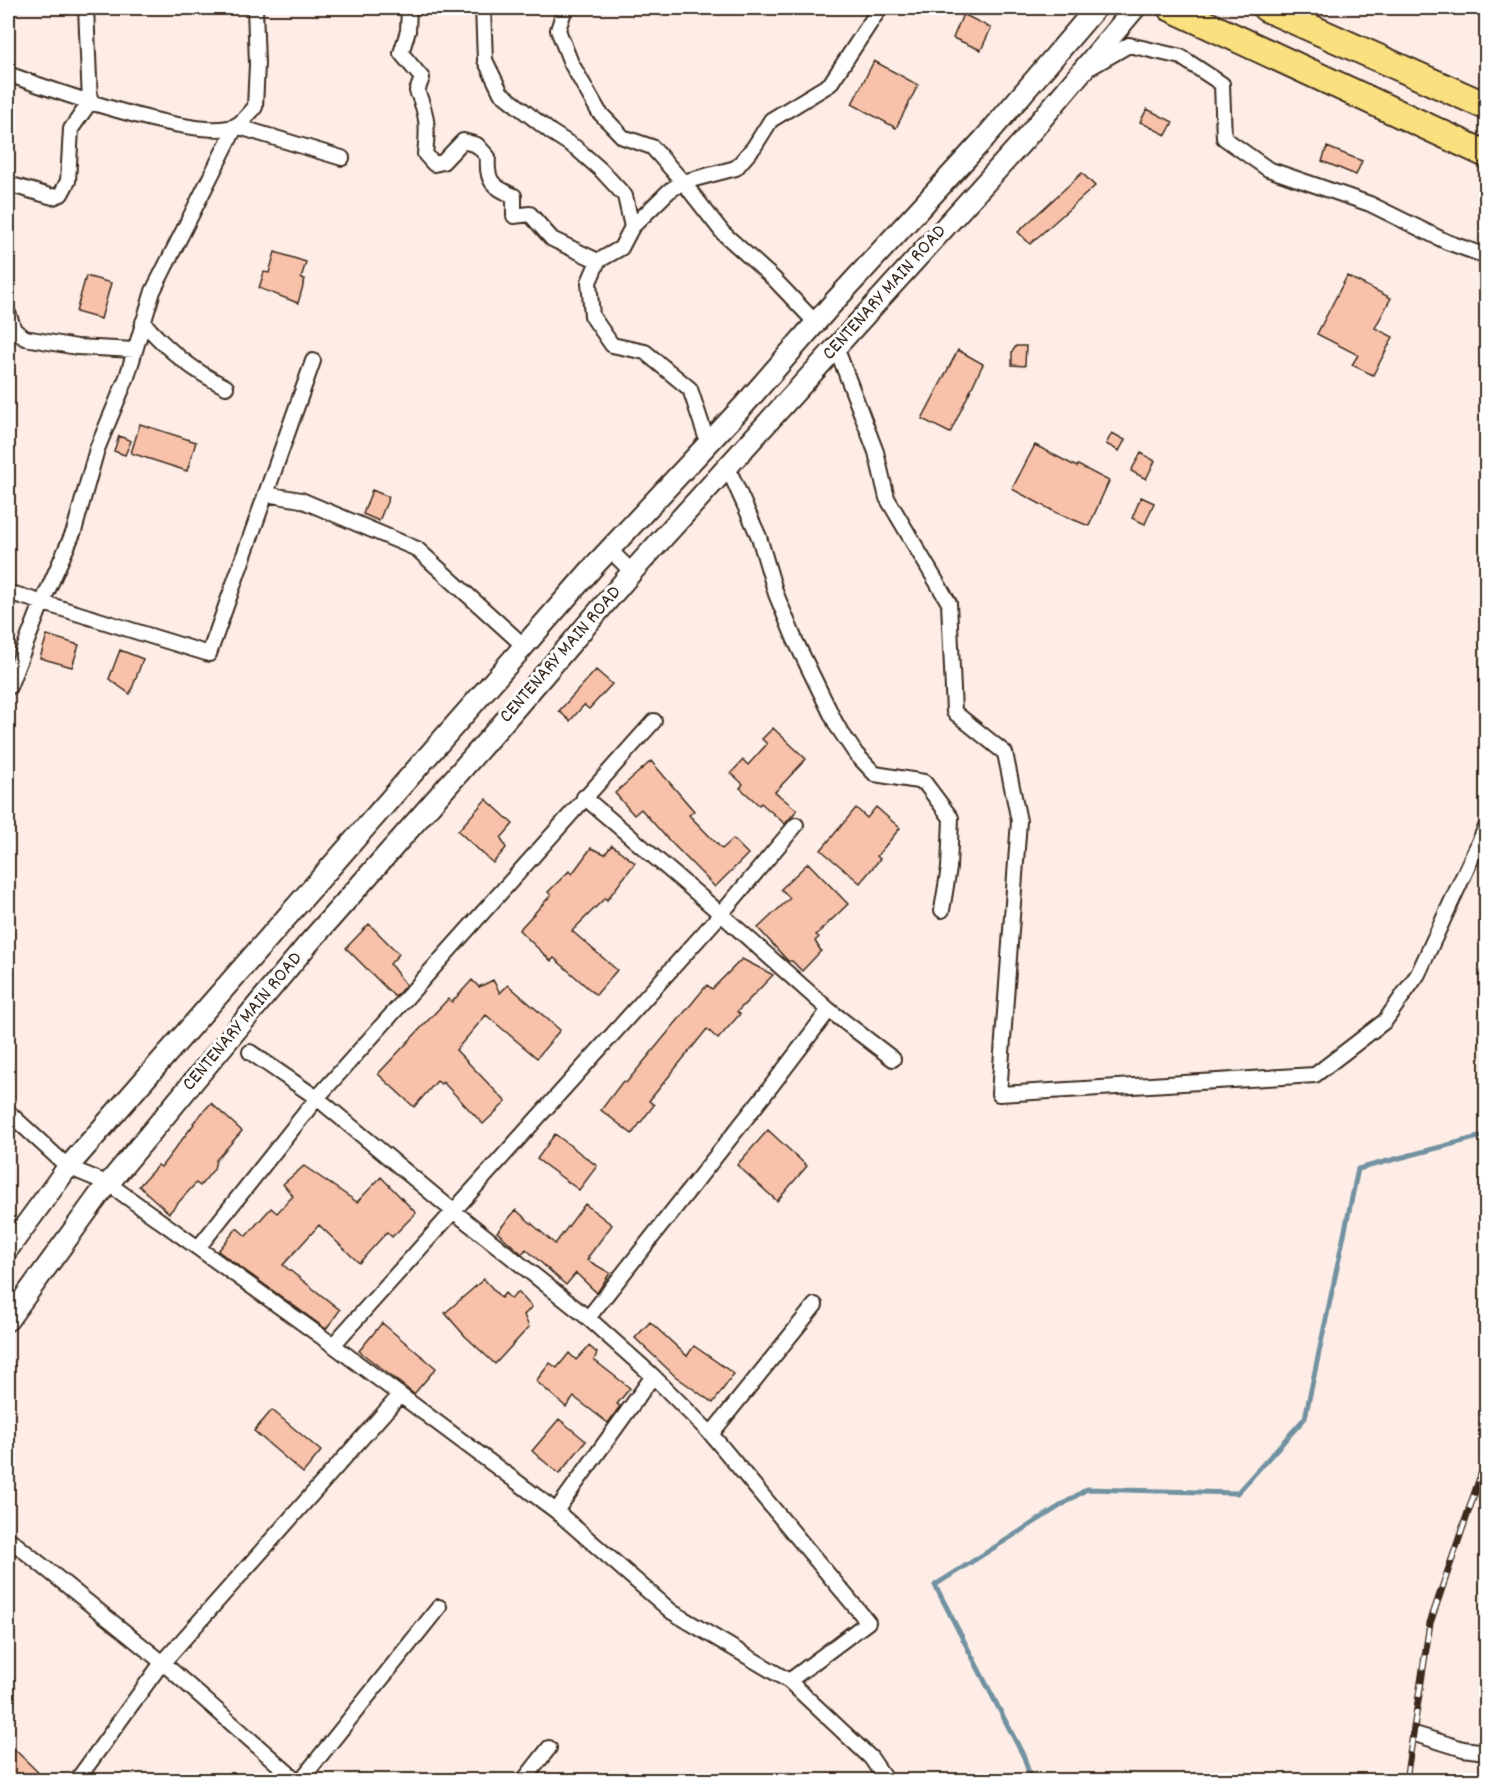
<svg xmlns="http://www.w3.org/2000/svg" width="1494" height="1788" viewBox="0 0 1494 1788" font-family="Dekko,sans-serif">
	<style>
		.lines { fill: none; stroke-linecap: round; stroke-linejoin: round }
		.stream { stroke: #7292a1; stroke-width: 5 }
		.building { fill: #f8c2aa; stroke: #3b2a1e; stroke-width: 1.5 }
		.street-casing { stroke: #3b2a1e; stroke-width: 18 }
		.secondary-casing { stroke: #3b2a1e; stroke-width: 24 }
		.highway-casing { stroke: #3b2a1e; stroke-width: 30 }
		.street { stroke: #fff; stroke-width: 14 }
		.secondary { stroke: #fff; stroke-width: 20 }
		.highway { stroke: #fbe080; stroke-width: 26 }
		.rail-casing { stroke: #3b2a1e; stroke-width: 7 }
		.rail { stroke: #fff; stroke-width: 4.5; stroke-dasharray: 14; stroke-linecap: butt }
		.labels { text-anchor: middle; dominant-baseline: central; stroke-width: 6; stroke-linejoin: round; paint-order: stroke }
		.street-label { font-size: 20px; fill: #3b2a1e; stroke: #fff }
	</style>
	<rect width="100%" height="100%" fill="#fdede6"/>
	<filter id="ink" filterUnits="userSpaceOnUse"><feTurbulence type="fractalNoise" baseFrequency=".0167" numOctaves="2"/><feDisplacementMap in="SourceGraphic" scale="12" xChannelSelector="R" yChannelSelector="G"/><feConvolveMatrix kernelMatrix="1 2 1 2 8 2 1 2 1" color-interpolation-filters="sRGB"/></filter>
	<g filter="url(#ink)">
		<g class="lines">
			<path class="stream" d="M1031,1780l-7,-23 -89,-172 152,-96 150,4 68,-75 53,-249 128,-34"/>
		</g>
		<path class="building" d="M963,14l28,14 -10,22 -28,-12z
			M874,61l44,24 -22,43 -44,-24z
			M1147,109l26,13 -7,13 -26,-13z
			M1327,147l35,14 -6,14 -34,-14z
			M1082,173l13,13 -65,58 -12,-12z
			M275,252l31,10 -5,16 4,1 -7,24 -39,-15 5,-16 5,1z
			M86,276l25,7 -10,36 -25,-7z
			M1347,276l44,22 -16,30 18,9 -20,38 -21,-10 6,-10 -41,-21z
			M1016,346h10l-1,20 -13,-1v-13z
			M958,350l25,14 -33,69 -28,-14z
			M140,424l56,18 -9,29 -56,-18z
			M1112,433l13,7 -6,11 -13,-7z
			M119,436l12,5 -6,14 -11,-4z
			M1035,445l42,22 1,-2 31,16 -20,45 -32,-13 -45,-24z
			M1141,453l14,8 -9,18 -15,-8z
			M372,490l17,7 -10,24 -16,-7z
			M1141,497l13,6 -9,21 -13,-6z
			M47,635l32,10 -7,22 -32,-9z
			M120,650l23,9 -13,35 -21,-15z
			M596,670l16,14 -23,25 -5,-4 -14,16 -11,-10z
			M773,728l33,31 -31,33 22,18 -12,14 -24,-21 -2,2 -19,-17 3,-4 -12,-11 12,-13 5,5 19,-21 -5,-5z
			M651,761l43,50 -5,4 33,34 11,-10 15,15 -33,33 -50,-51 -24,-27 -7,6 -19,-22z
			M486,799l27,25 -12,14 5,10 -13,15 -35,-32z
			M876,807l24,21 -23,28 3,3 -20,24 -39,-33 35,-42 11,10z
			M612,845l23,18 -28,37 -2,-2 -33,33 45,39 -21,25 -42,-37 -3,3 -32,-31 32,-35 -3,-3 21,-21 3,3 19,-26 14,6z
			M808,863l40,41 -32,31 3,2 -4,4 6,10 -19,20 -10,-10h-4l-30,-33 32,-30 -9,-9z
			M369,924l30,30 -9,10 16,21 -11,12 -49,-49z
			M742,959l31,16 -36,37 3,2 -22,25 -11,-10 -58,72 5,4 -22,29 -31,-24 22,-29 3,2 81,-98 5,4z
			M472,980l7,7 14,-7 7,13 8,-8 52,45 -23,28 -51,-43 -30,35 50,52 -23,22 -40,-42 -2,2 -4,-3 -23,26 -36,-33 70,-75 4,3z
			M211,1103l31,28 -26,29 -2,9 -14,17 -4,-3 -27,30 -30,-27 19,-21 3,2 33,-43 -1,-1z
			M768,1130l39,36 -30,35 -40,-36z
			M555,1134l42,32 -18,24 -42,-31z
			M304,1166l53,36 24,-25 35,36 -24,24 -5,-5 -28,31 -40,-38 -36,40 57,45 -14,19 -108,-78 19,-23 9,8 25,-28 6,5 16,-17 -10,-12z
			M585,1204l27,21 -24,32 1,1 -2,2 23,13 -13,20 -21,-20 -10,12 -40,-36 -4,5 -25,-22 19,-22 39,34z
			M484,1279l17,19 4,-5 6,6 7,-7 14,15 -8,8 5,12 -34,37 -30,-28 -20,-23z
			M650,1322l37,34 7,-10 40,28 -21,29 -38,-27 -40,-38z
			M382,1323l54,45 -22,26 -55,-43z
			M589,1346l8,7 -3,7 36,28 -13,16 3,2 -12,17 -34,-26 -8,10 -30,-26 14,-18 7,5 12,-15 7,7z
			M272,1410l49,41 -18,22 -49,-42z
			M559,1419l27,22 -27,33 -27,-23z
			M8,1743l38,37h-38z"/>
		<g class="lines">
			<g class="street-casing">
				<path id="street" d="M409,8l-1,23 -7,22 21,25 -5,13c11,25 11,36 8,63l9,10 9,-2 20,-21 14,4 11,12c-2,25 5,30 26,39v20l16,-2 22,25 46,22
					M483,8l2,52 16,33 50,39 25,16 25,22 24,26 7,31 -11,21 -23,13 -9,21 3,34 20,29 33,7 45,37 18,54
					M565,8l-7,22 13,33 28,49 24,25 29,10 31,35 40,51 51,46 42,44
					M1091,67l38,-22 52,12 41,27 2,54 44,31 102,35 77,38 39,14
					M8,74c41,15 189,68 227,52 7,-3 15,-13 20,-19l2,-43 -2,-56
					M8,184l45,13 8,-3 7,-13 3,-52 19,-27 -4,-94
					M632,227l37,-36 14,-9 53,-14 18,-21 17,-27 59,-36 50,-76
					M9,315l5,15 11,8 52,9 58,3
					M143,322c24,28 50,49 83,65
					M836,347l40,105 11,46 62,105 5,109 51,41 14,68 -20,273 316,-19 70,-54 33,-47 68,-147
					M727,466l32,71 17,57 19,46 42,86 19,28 19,20 49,8 27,36 -2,50 -7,42
					M266,494l35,6 116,49 107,97
					M609,549l23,23
					M8,592l201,62 104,-293
					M9,687l33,-84 32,-72 23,-82 30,-72 26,-86 83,-165 106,32
					M584,797l137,117 108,96 64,49
					M250,1052l67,46 135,112 136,108 65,58 58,58 157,188 -79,59
					M8,1112l60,55 41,17 224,161 223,166 116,101 117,69 82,77 15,22
					M198,1248l119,-150 337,-377
					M588,1318l181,-229 60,-79
					M333,1345l388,-431 75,-89
					M711,1434l104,-129
					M556,1511l97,-135
					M8,1538l154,124 134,118
					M1418,1735l45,14 23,3
					M77,1780l81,-112 242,-273
					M301,1780l138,-173
					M524,1780l25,-32"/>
			</g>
			<g class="secondary-casing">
				<path id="secondary" d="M8,1249l60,-82 527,-602 150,-161 88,-101 150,-163 113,-132
					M8,1320l91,-125 209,-251 194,-220 130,-152 393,-433 110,-131"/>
			</g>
			<g class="highway-casing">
				<path id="highway" d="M1171,8l315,146
					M1266,8l220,98"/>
			</g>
			<use href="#street" class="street"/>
			<use href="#secondary" class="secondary"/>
			<use href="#highway" class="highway"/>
			<g class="rail-casing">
				<path id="rail" d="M1406,1780l24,-157 56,-163"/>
			</g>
			<use href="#rail" class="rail"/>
		</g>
	</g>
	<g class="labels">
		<g class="street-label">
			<text transform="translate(885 293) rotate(-48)">CENTENARY MAIN ROAD</text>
			<text transform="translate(561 655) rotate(-49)">CENTENARY MAIN ROAD</text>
			<text transform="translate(243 1022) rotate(-50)">CENTENARY MAIN ROAD</text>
		</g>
	</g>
	<rect width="1494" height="1788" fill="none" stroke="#fff" stroke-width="30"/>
	<rect x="15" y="15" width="1464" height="1758" fill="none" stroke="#3b2a1e" stroke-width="2" filter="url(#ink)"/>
</svg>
